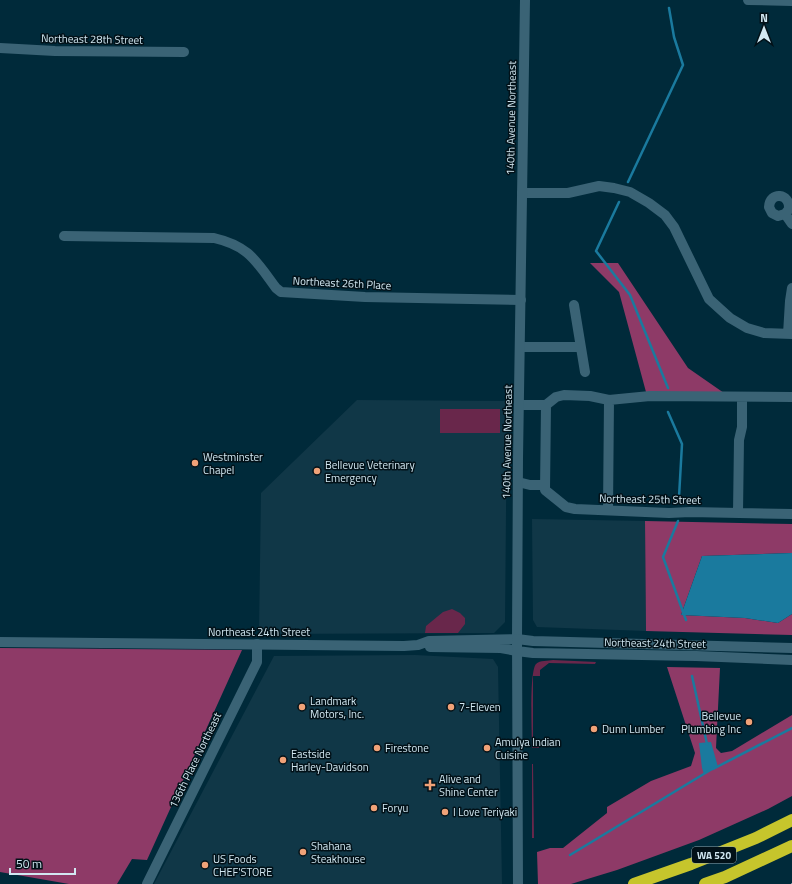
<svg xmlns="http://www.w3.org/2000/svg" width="792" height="884" viewBox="0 0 792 884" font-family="'Titillium Web',sans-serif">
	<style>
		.built { fill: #103747 }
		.green { fill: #69274b }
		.forest { fill: #8e3a67 }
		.water { fill: #1a7a9e }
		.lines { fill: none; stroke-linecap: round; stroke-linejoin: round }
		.stream { stroke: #1a7a9e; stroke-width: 2.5 }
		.minor { stroke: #3a6375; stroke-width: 10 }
		.tertiary { stroke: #3a6375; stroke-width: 10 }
		.secondary { stroke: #3a6375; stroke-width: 10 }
		.motorway { stroke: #c6c52c; stroke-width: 12 }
		.tram { stroke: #7493a0; stroke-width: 1 }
		.poi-dot { fill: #f0a278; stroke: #021118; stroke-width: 1.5 }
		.labels { text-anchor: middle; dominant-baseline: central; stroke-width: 3; stroke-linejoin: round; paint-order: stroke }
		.shield { fill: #021118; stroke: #94a8b1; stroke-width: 1 }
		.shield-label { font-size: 10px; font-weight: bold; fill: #d2e8f2 }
		.street-label { font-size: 11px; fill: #d2e8f2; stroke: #021118 }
		.poi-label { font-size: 11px; fill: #d2e8f2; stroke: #021118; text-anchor: start }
	</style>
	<rect width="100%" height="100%" fill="#002a3a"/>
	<path class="built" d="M357,400l150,1 -2,221 -11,11 -235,1 2,-141z
		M532,519l113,2 1,110 -109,-4 -4,-7z
		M415,655l78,4 5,8 4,217h-348l120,-228z"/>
	<path class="green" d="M440,409h60v24h-60z
		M452,609l8,4 5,5v6l-7,9h-33l1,-7 17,-14z
		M553,660l43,2 -1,2 -46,-1 -9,7v6h-7v67h7l-1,5h-7c0,-13 -3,-76 4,-84 4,-4 12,-3 17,-4z
		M532,764h1l1,74h-2z"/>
	<path class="forest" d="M590,263h28l70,105 36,25 -78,-1 -27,-100z
		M645,521l147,3v29l-90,3 -21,59 64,3 33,5 14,-9v21l-146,-4z
		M0,648l242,2 -95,210 -15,-1 -15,25h-48l-69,-12z
		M667,667l53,1 -4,80 5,5 11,-2 60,-36v81l-24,13 -69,31 -82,30 -46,14h-33l-1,-32 13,-4h13l44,-35v-6l44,-26 40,-15 4,-13z"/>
	<path class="water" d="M792,553v61l-14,9 -33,-5 -64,-3 21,-59z
		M711,742l7,25 -14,7 -2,-6 -3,-25z"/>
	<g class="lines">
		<path class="stream" d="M628,182l55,-117 -9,-28 -5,-29
			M619,202l-23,49 34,44 38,93
			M668,412l14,32 -3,53
			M678,521l-15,36 23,63
			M692,676l15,68
			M713,769l79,-41
			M570,855l142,-86v-1"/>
		<path class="minor" d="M748,0l44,1
			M0,48l55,3 129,1
			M522,193h46l31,-7 15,2 16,4 19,11 16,12 9,12 35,72 11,10 10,9 17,10 17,5 28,1
			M785,214l-7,2 -6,-3 -3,-6c1,-16 21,-14 20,2l-4,5 7,10
			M64,236l150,2c35,8 42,23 62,50l5,4 84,5 156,3
			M574,305l11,67
			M788,334l2,-33 2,-13
			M521,347h59
			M519,405h27l10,-8 8,-2 26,1 19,4 41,-4 142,1
			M546,405l-1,85 21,17 9,2 94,4 21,-1 102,2
			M518,482l12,3h15
			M608,510l1,-110
			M738,513l1,-73 3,-13v-30
			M147,884l110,-222v-18"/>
		<path class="tertiary" d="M0,642l404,4 14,-1 11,-4 88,-2 1,-180 7,-459
			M430,647l71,1 16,3"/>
		<path class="secondary" d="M517,651l16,2 163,3 96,4
			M518,884l-1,-245 16,2 259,7"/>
		<path class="motorway" d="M634,884l57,-20 65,-26 36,-18
			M705,884l20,-7 67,-31"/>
		<path class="tram" d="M791,884l1,-1"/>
	</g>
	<g class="poi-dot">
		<circle cx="195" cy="463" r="4"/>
		<circle cx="317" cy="471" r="4"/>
		<circle cx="302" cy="707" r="4"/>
		<circle cx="451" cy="707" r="4"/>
		<circle cx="749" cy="722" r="4"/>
		<circle cx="594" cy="729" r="4"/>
		<circle cx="377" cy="748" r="4"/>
		<circle cx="487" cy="748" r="4"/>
		<circle cx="283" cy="760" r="4"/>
		<path d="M428 779h4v4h4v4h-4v4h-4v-4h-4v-4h4z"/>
		<circle cx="374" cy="808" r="4"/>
		<circle cx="445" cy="812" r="4"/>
		<circle cx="303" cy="852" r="4"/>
		<circle cx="205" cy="865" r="4"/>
	</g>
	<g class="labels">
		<rect class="shield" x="692" y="847" width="44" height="16" rx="3"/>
		<g class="shield-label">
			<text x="714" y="855">WA 520</text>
		</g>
		<g class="street-label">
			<text transform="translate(92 39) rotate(1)">Northeast 28th Street</text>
			<text transform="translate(511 118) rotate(-89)">140th Avenue Northeast</text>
			<text transform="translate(342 283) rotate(3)">Northeast 26th Place</text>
			<text transform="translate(507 442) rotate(-89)">140th Avenue Northeast</text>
			<text transform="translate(650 499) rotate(1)">Northeast 25th Street</text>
			<text x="259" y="632">Northeast 24th Street</text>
			<text transform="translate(655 643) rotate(1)">Northeast 24th Street</text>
			<text transform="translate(195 760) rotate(-64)">136th Place Northeast</text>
		</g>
		<g class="poi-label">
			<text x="203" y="457">Westminster<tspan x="203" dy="13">Chapel</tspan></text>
			<text x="325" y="465">Bellevue Veterinary<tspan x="325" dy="13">Emergency</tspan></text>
			<text x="310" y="701">Landmark<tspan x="310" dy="13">Motors, Inc.</tspan></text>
			<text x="459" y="707">7-Eleven</text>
			<text x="741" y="716" text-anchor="end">Bellevue<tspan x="741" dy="13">Plumbing Inc</tspan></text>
			<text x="602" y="729">Dunn Lumber</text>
			<text x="495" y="742">Amulya Indian<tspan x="495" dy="13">Cuisine</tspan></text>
			<text x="385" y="748">Firestone</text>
			<text x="291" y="754">Eastside<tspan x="291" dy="13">Harley-Davidson</tspan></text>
			<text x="439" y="779">Alive and<tspan x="439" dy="13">Shine Center</tspan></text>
			<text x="382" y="808">Foryu</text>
			<text x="453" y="812">I Love Teriyaki</text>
			<text x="311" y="846">Shahana<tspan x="311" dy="13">Steakhouse</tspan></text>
			<text x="213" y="859">US Foods<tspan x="213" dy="13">CHEF'STORE</tspan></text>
		</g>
	</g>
	<g transform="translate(764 28)" stroke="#021118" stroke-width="3" paint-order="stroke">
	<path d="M0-3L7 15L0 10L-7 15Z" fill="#d2e8f2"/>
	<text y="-6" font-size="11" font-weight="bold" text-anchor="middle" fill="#d2e8f2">N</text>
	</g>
	<path d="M10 868v6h65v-6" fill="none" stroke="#d2e8f2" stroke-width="2"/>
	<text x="16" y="868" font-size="12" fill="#d2e8f2" stroke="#021118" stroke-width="3" paint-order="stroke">50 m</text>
</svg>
